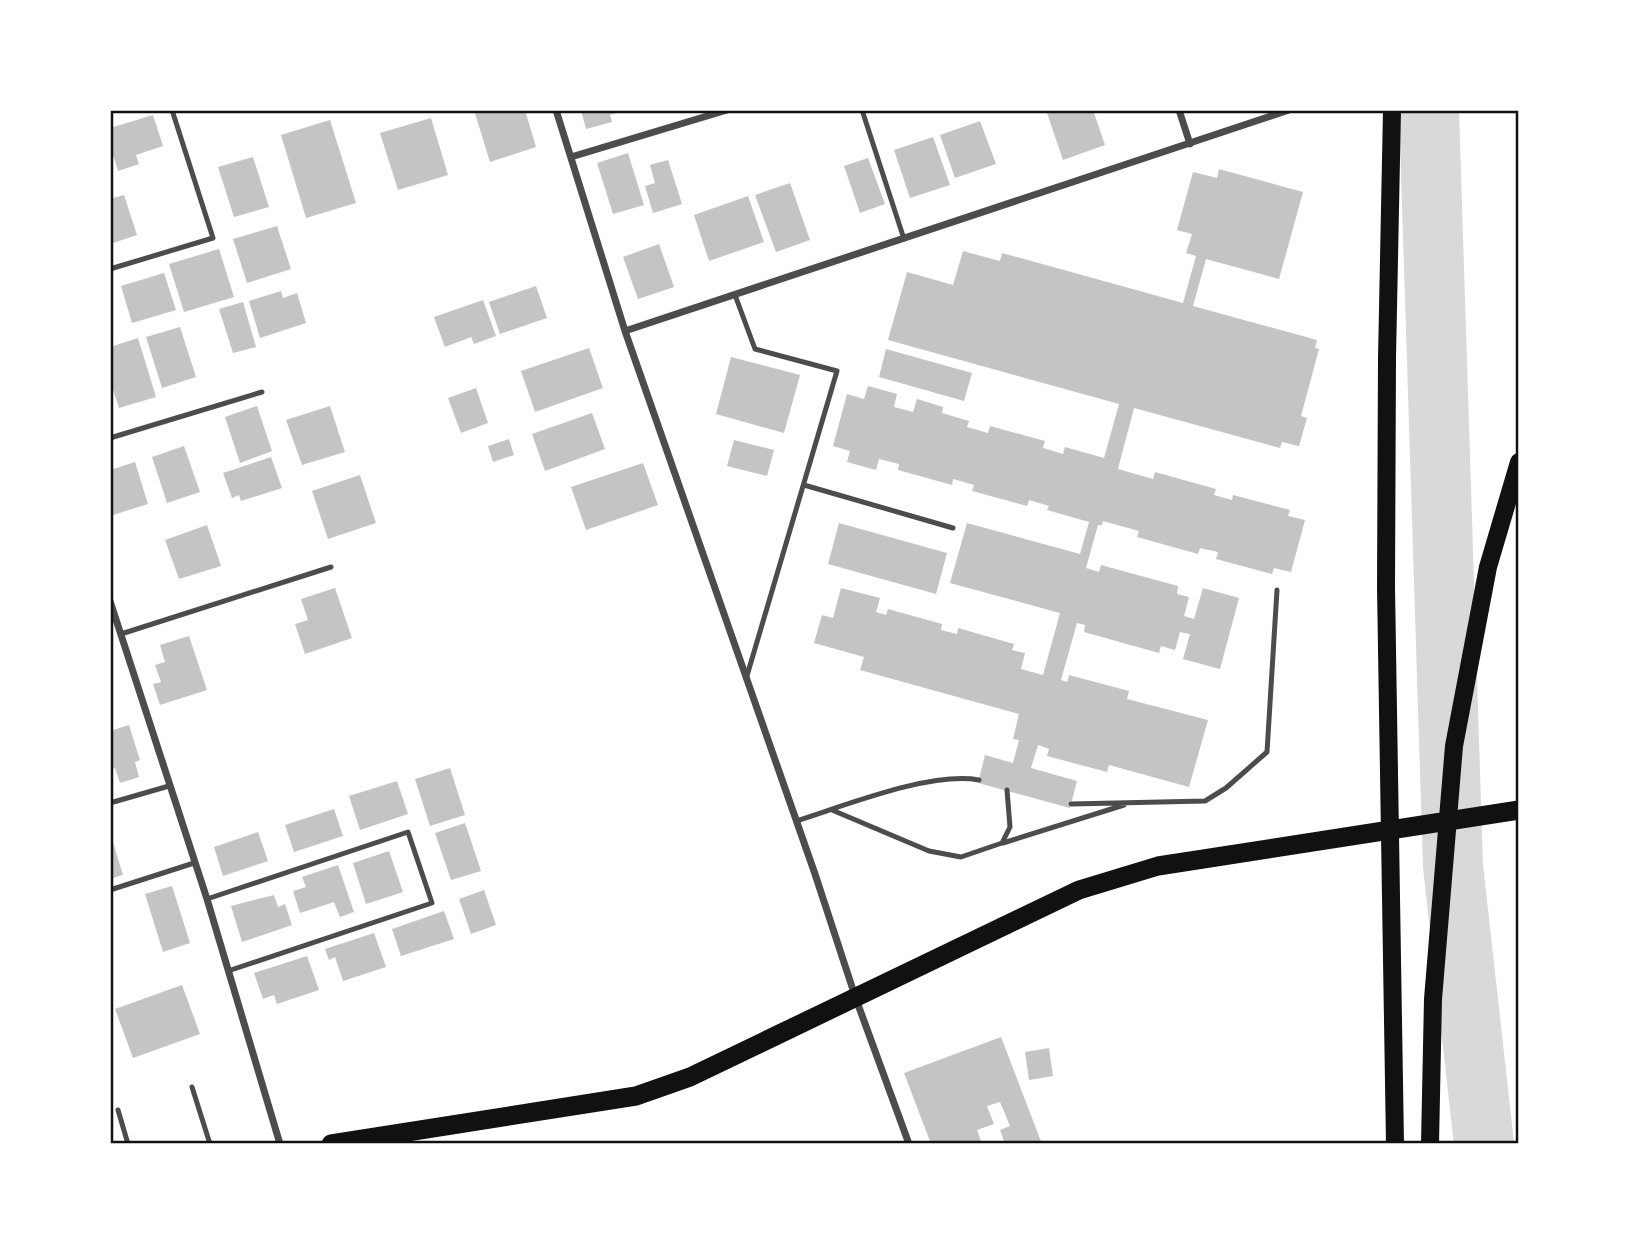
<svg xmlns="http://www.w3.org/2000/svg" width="1629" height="1254" viewBox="0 0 1629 1254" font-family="'Golos Text',sans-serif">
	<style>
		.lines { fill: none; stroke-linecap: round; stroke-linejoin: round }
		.river { stroke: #d9d9d9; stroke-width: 60 }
		.building { fill: #c4c4c4 }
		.service { stroke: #4c4c4c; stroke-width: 5 }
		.minor { stroke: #4c4c4c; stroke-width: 7 }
		.primary { stroke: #111; stroke-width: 18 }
		.trunk { stroke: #111; stroke-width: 19 }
		.neatline { fill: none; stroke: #111; stroke-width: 2.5 }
	</style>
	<rect width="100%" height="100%" fill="#fff"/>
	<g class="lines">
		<path class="river" d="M1429,110l24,756 31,278"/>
	</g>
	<path class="building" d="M474,110h51l11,37 -46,15z
		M581,110h43v1l-14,4 2,7 -26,7z
		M1046,110h47l12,35 -42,15z
		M153,115l10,31 -27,9 3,9 -21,7 -8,-26v-17z
		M431,118l17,57 -50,15 -18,-57z
		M330,120l26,83 -50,15 -25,-83z
		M980,121l16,43 -41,14 -15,-43z
		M933,137l17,48 -40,13 -16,-48z
		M628,153l16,52 -31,9 -16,-51z
		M253,157l16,50 -35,10 -16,-50z
		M868,158l17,46 -25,9 -16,-47z
		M668,160l14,44 -29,9 -8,-27 10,-3 -5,-18z
		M1219,169l84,23 -24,87 -73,-20 -13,47 124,34 -2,8 4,1 -18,67 6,2 -8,28 -17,-4 -2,6 -146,-40 -16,61 35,10 2,-7 61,17 -2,6 18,5 1,-5 57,15 -2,6 17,4 -14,52 -17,-4 -2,6 -56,-15 2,-7 -18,-4 -2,6 -61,-17 2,-6 -36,-10 -1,4h-4l-12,43 13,4 2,-7 77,21 -1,8 12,3 -5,19 10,3 9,-31 36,10 -19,71 -37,-10 7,-25 -10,-2 -5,18 -14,-4 -2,7 -75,-21 1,-7 -8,-2 -16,57 6,2 2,-7 60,16 -2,8 81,21 -19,67 -80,-22 -2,7 -60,-16 2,-7 -11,-4 -7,23 46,13 -7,27 -92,-25 7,-28 28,8 6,-23 -6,-1 6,-25 -159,-44 4,-13 -50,-14 8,-28 11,3 8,-30 39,10 -4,14 10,3 2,-6 54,15 -1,6 16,4 1,-6 56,16 -2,6 13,3 -4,16 22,6 17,-62 -110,-30 17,-60 113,31 9,-32 -42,-12 2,-4 -20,-6 -2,6 -55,-15 2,-6 -21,-6 -1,6 -54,-15 1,-6 -20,-5 -3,11 -29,-8 3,-11 -17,-5 14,-52 17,5 4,-13 29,8 -3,13 19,5 4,-13 26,8 -1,6 27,8 -2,6 21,6 2,-7 55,15 -2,7 20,6 2,-7 39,11 15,-54 -231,-64 19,-68 46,13 10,-34 37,10 2,-8 181,50 13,-47 -10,-3 6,-19 -15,-4 16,-58 24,6z
		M790,183l20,57 -34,12 -21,-57z
		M124,195l13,40 -27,9v-45z
		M748,196l16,46 -55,19 -15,-46z
		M277,226l14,43 -44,14 -14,-44z
		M659,244l15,43 -36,12 -15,-42z
		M219,249l15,48 -50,15 -15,-48z
		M164,273l12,37 -44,13 -11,-37z
		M536,286l11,32 -47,16 -11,-32z
		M281,291l2,7 14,-5 9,30 -46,15 -11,-37z
		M483,300l13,36 -22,8 -3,-7 -26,10 -11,-30z
		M243,302l13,45 -23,6 -14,-44z
		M180,327l16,50 -34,11 -16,-51z
		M138,338l18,59 -37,11 -9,-28v-33z
		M589,348l14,40 -68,24 -14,-41z
		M886,349l86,24 -8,28 -85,-24z
		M731,357l69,18 -16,58 -68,-19z
		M476,388l12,35 -27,10 -13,-35z
		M257,406l15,45 -32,12 -15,-46z
		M330,406l15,46 -43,13 -16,-45z
		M592,413l13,36 -60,22 -13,-37z
		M509,439l5,16 -21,7 -5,-16z
		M734,440l40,10 -7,26 -40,-10z
		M184,446l16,46 -33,11 -15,-46z
		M271,457l11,31 -41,13 -2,-6 -7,3 -9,-25z
		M135,462l13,42 -38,12v-46z
		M643,463l15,42 -72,25 -15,-43z
		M360,475l16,48 -48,16 -16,-48z
		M839,523l108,30 -11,41 -108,-30z
		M207,525l14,41 -42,13 -14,-39z
		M335,588l17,50 -47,16 -10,-30 13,-4 -7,-21z
		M189,636l18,54 -47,15 -7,-21 8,-2 -6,-17 10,-3 -5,-17z
		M129,725l11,35 -5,2 4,15 -19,6 -5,-15 -5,1v-38z
		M450,768l15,47 -35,11 -15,-47z
		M397,781l11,33 -48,16 -11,-34z
		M334,809l9,27 -49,16 -9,-27z
		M465,823l16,48 -30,9 -16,-47z
		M258,832l10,29 -45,15 -9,-29z
		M113,842l10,33 -13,4v-36z
		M389,851l14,41 -37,12 -13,-41z
		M338,865l16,47 -14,5 -6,-15 -34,11 -7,-22 13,-4 -4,-10z
		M172,886l18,57 -27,9 -18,-58z
		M484,890l12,35 -25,9 -12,-35z
		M274,895l4,12 7,-3 7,21 -50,17 -11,-36z
		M444,911l10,28 -53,17 -9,-27z
		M374,933l12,34 -43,14 -8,-24 -6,3 -4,-11z
		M307,956l12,34 -42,14 -3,-9 -11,4 -9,-26z
		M182,985l18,49 -67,24 -18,-49z
		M1001,1037l41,107h-37l-5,-14 10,-4 -10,-24 -13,4 7,18 -17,6 5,14h-51l-27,-71z
		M1049,1048l4,28 -24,4 -4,-28z"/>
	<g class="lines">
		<path class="service" d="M862,110l42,129
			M110,269l103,-31 -41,-128
			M735,295l20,54 82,22 -91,308
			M110,438l152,-46
			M804,485l149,43
			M121,634l210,-67
			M110,803l59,-17
			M1071,804l134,-3 21,-13 41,-36 10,-162
			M832,810l97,41 32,6 41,-14 8,-16 -3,-37
			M796,821c48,-15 135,-50 183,-41
			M1003,843l121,-38
			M110,890l84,-27
			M207,899l201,-67 24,71 -204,68
			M192,1087l18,57
			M118,1110l10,34"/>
		<path class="minor" d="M556,110l69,221 190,543 41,125 53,145
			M1179,110l11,34
			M571,157l156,-47
			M625,331l664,-221
			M110,601l97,298 73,245"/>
		<path class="primary" d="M1392,110l-5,248 -1,229 9,557
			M1430,1144l3,-145 21,-253 34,-179 31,-105"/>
		<path class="trunk" d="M331,1144l305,-48 54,-19 389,-187 79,-24 361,-56"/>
	</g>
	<rect width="1629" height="1254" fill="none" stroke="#ffffff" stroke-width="224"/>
	<rect x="112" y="112" width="1405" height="1030" class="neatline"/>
</svg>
